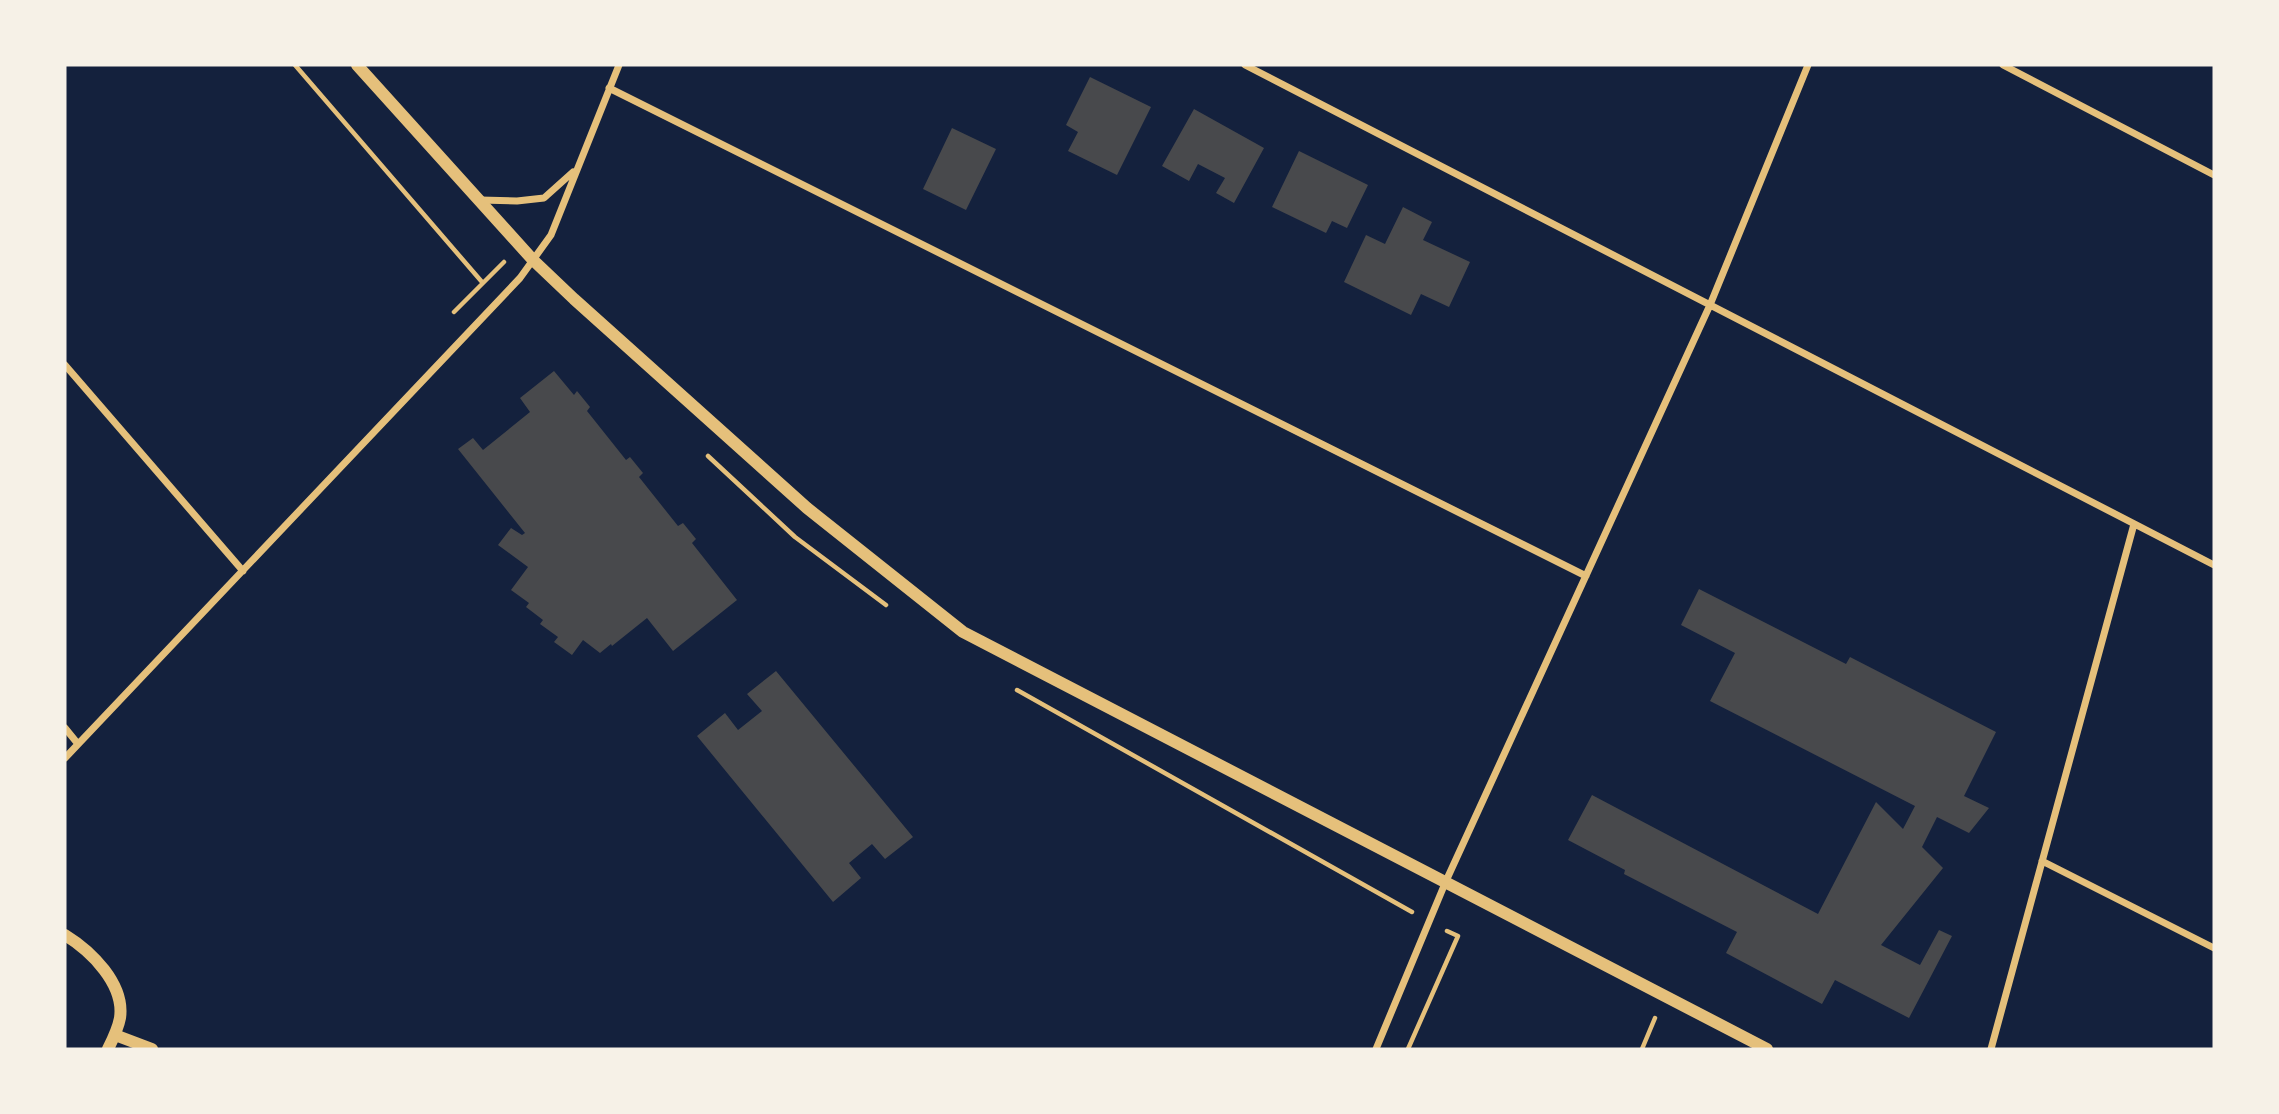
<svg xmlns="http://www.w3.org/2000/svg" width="2279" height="1114" viewBox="0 0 2279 1114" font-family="Poppins,sans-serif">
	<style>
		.building { fill: #48494c }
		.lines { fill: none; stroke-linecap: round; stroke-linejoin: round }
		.path { stroke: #e5c07b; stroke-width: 4.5 }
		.minor { stroke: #e5c07b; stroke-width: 7 }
		.tertiary { stroke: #e5c07b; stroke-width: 12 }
	</style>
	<rect width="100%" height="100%" fill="#14213d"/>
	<path class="building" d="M1090,77l61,30 -34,68 -49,-24 10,-19 -12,-7z
		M1194,109l70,39 -30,55 -18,-10 9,-15 -27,-14 -9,17 -27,-15z
		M952,128l44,21 -30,61 -43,-21z
		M1299,151l69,34 -21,43 -15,-7 -6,12 -54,-26z
		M1403,207l29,15 -9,18 47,22 -21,45 -28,-13 -10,21 -67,-33 22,-47 19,9z
		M554,371l20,24 3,-4 13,16 -3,4 39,49 4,-3 13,16 -4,4 39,49 5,-3 13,16 -4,4 45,57 -64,51 -26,-33 -35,28 -1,-2 -11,9 -17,-13 -11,15 -18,-13 4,-5 -18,-13 3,-4 -17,-13 3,-4 -18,-13 17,-23 -30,-22 13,-17 11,7 3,-2 -67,-84 15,-11 10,12 47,-38 -10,-14z
		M1699,589l147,75 4,-7 146,75 -32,64 25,12 -20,25 -32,-16 -15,30 21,21 -62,77 39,20 19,-35 13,6 -43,82 -74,-38 -13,24 -96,-51 11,-21 -113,-58 1,-4 -57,-30 24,-45 226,119 58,-112 27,27 12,-23 -205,-105 25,-48 -54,-28z
		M776,671l137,166 -28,22 -13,-15 -23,19 12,15 -28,24 -136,-166 28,-23 13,17 24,-19 -15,-17z"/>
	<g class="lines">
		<path class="path" d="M295,65l187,217
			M454,312l50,-50
			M708,456l87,81 91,68
			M1017,690l395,222
			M1408,1049l50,-113 -11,-5
			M1642,1049l13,-31"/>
		<path class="minor" d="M1245,65l969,500
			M2003,65l211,110
			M609,88l977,488
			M480,200l37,1 27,-3 29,-26
			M65,365l178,206
			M65,728l13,16
			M65,758l455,-480 31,-43 68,-170
			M2042,861l172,87
			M1376,1049l70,-168 264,-576 98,-240
			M1991,1049l143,-525"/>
		<path class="tertiary" d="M357,65l176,195 41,39 233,209 156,124 804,417
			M65,935c26,16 60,49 55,83 -2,11 -7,21 -12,31
			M115,1035l37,14"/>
	</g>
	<rect width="2279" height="1114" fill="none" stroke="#f6f1e7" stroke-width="133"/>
</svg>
